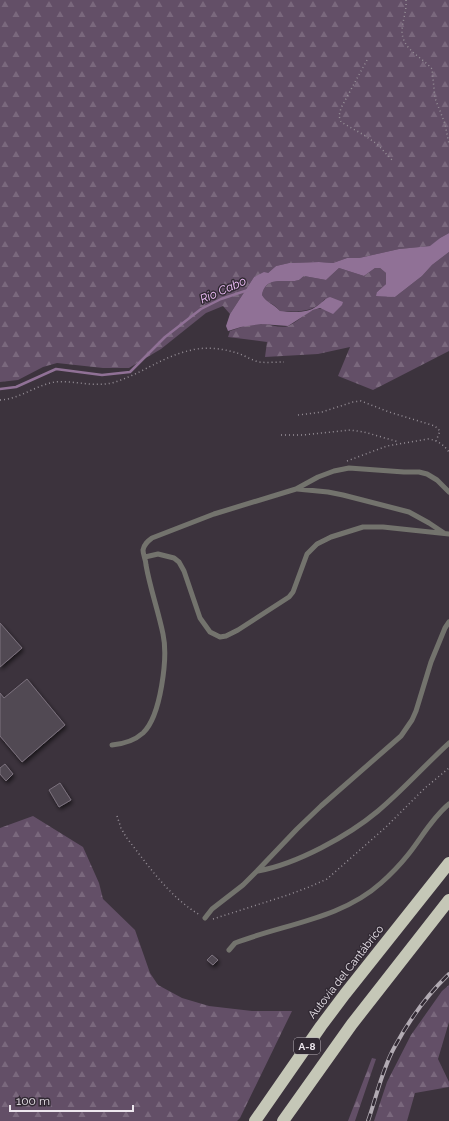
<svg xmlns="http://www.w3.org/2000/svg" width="449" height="1121" viewBox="0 0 449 1121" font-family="Raleway,sans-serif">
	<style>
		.forest { fill: url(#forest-firs) }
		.water { fill: #907196 }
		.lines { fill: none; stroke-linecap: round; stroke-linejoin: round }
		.stream { stroke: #907196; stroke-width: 2.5 }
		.building { fill: #514853; stroke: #7c727e; filter: url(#shadow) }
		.path { stroke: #979098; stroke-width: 1.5; stroke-dasharray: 1 3; stroke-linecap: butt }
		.service { stroke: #73736d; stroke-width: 5 }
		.motorway { stroke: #c5c7b7; stroke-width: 12 }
		.rail-casing { stroke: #b2abb3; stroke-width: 4 }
		.rail { stroke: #312933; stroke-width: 2.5; stroke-dasharray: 8; stroke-linecap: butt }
		.labels { text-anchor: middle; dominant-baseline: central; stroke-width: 3; stroke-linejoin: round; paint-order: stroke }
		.shield { fill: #312933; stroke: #b5aeb6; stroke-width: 1 }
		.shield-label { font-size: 10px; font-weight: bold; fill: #ede7ee }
		.street-label { font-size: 11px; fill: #ede7ee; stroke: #312933 }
		.water-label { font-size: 12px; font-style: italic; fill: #f3c2fd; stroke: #312933 }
	</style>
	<defs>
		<pattern id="forest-firs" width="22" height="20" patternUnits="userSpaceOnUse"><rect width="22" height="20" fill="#634f67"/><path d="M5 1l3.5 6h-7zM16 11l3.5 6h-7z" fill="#7a687d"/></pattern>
		<filter id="shadow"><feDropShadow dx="1.5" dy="2.5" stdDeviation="2" flood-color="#0009"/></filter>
	</defs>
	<rect width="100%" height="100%" fill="#3c333d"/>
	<path class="forest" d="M0,0h449v233l-9,5 -9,8 -32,3 -40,9h-12l-14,5 -14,-1 -30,1 -13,3 -8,7 -14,4 -24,37 -7,-8 -17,7 -45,36 -32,19h-26l-46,-5 -14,4 -25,13 -18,2z
		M449,252v99l-76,39 -35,-14 12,-29 -32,7 -53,3 2,-15 -39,-5 2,-6c10,-4 20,-7 30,-7 9,-1 20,5 28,2 13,-5 23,-22 38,-16l-1,-11c-12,14 -29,13 -45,12 -6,-8 -12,-7 -18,-16 4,-21 25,-11 37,-15 2,-1 3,-3 5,-4l22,4 13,-12 25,8 11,-8h5l6,5v11l-9,8 18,5 27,-21 10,-11z
		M33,816l50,31 16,36 4,16 32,31 15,43 8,12 24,13 27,8 43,5h40l-52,107 -3,3h-237v-293z
		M449,985v37l-11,37 11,23v5l-34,6 -8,28h-33l13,-39 24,-47 31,-44z
		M372,1058l4,1 -21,62h-7z"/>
	<path class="water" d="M449,233v19l-17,13 -10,11 -27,21 -19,-1 1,-4 9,-8v-11l-6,-5h-5l-11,8 -25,-8 -13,12 -22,-4c-2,1 -3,3 -5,4 -12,4 -33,-6 -37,15 5,8 12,9 18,16 11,1 27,3 37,-5 5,-3 7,-7 13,-9l13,5 -1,3 -9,9 -13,-6 -7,2 -25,16 -27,-2 -20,3 -13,4 -2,-5 4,-12 24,-37 10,-5 4,1 8,-7 13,-3 30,-1 14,1 14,-5h12l40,-9 31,-3 10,-8z"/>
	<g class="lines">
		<path class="stream" d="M0,389l16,-2 40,-18 46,6 28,-3 35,-35 36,-28 20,-10 27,-9"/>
	</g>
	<path class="building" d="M0,623l22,25 -22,19z
		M27,679l38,46 -43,37 -22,-26v-43l4,5z
		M5,764l8,10 -7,7 -6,-7v-6z
		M60,783l11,17 -12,7 -10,-17z
		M212,955l6,5 -5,5 -6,-5z"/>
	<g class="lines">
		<path class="path" d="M406,0c1,11 -4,21 -4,32 1,18 20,25 30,37l3,29 10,26 4,20
			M367,60l-26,48 -2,8 2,6 23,13 13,9 16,17
			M0,400c20,-1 36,-15 55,-18 21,-2 43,7 63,-1 29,-10 48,-27 79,-32 13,-2 27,0 40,4 7,2 14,7 22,9 8,1 17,0 25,0
			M298,415l24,-3 31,-10 8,-1 28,11 46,14 5,5 -4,10
			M281,435h22l47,-5 14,2 35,10
			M347,461l40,-15 41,-7c9,1 15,5 21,13
			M117,816l4,12 5,9c22,28 43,60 74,78
			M213,919l75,-24 21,-8 18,-8 59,-52 39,-39 24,-20"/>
		<path class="service" d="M297,489l31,3 15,3 66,17 20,11 15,10
			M145,557l13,-3 16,4 5,4 5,9 16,47 10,14 10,5 6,-1 12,-6 51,-33 4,-5 14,-38 10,-10 14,-7 32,-10h20l66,7
			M112,745c11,-1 22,-4 31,-12 18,-17 25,-76 20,-99 -5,-24 -13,-46 -17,-69 0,-5 -3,-10 -3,-15 1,-6 5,-9 9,-12l62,-24 82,-25 22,-12 16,-6 15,-3 55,4h15l8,2 10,6 12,12
			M258,871c39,-7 90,-35 120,-60 25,-21 47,-46 71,-68
			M205,918l7,-9 31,-24 14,-14 40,-42 24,-23 80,-70 11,-16 4,-9 15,-49 14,-34 4,-6
			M229,950l6,-7c49,-19 106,-24 146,-60 9,-8 18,-17 26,-27 14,-17 24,-37 42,-52"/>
		<path class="motorway" d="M255,1121l66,-95 24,-32 104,-131
			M283,1121l69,-97 97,-124"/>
		<g class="rail-casing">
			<path id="rail" d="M368,1121c8,-23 14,-51 26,-73 14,-26 33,-53 55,-74"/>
		</g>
		<use href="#rail" class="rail"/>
	</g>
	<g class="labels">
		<rect class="shield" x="294" y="1038" width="26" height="16" rx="3"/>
		<g class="shield-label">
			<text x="307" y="1046">A-8</text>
		</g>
		<g class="street-label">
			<text transform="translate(346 972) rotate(-52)">Autovía del Cantábrico</text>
		</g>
		<g class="water-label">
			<text transform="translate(223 290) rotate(-24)">Río Cabo</text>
		</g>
	</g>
	<path d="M10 1105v6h123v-6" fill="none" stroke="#ede7ee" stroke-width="2"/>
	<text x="16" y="1105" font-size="12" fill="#ede7ee" stroke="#312933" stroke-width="3" paint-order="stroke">100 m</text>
</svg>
